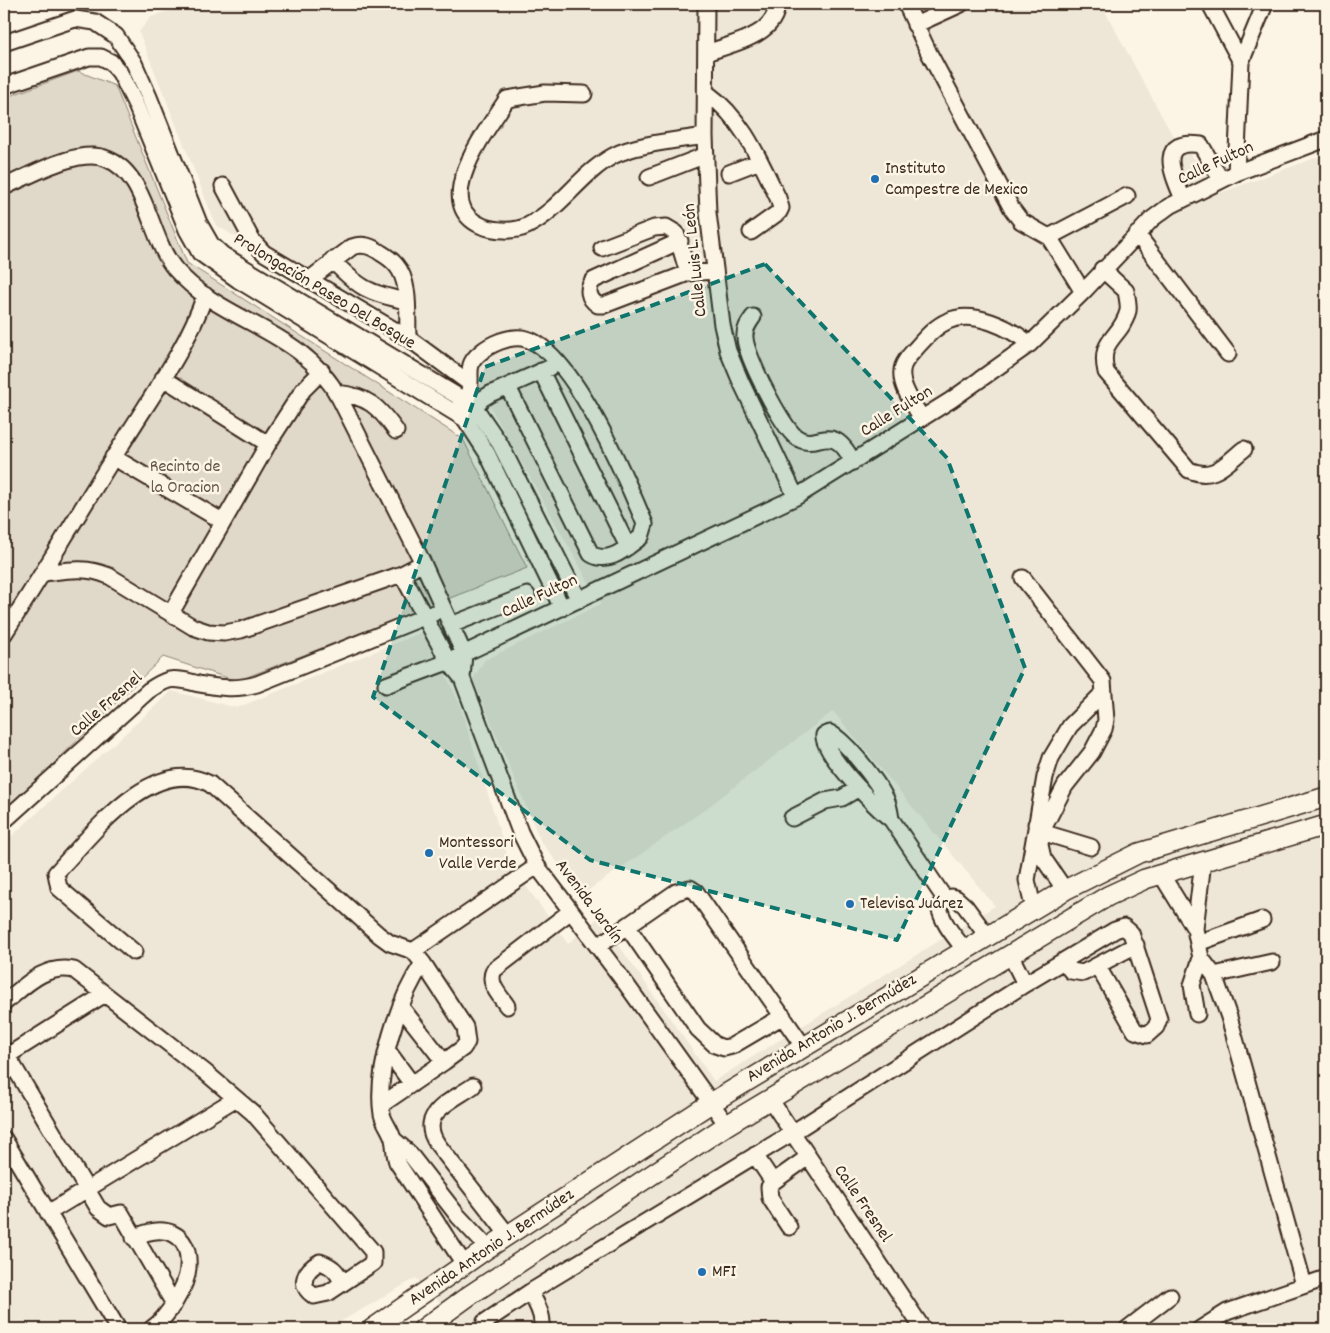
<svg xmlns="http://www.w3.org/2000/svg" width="1330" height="1333" viewBox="0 0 1330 1333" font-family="Dekko,sans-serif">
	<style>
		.built { fill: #eee6d6 }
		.green { fill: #e0d8c8; stroke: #8e8173 }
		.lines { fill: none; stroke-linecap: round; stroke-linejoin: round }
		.minor-casing { stroke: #3b2a1e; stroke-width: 19 }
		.major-casing { stroke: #3b2a1e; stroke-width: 22 }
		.minor { stroke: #fcf5e5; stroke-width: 15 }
		.major { stroke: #fcf5e5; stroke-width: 19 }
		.marked { fill: #0f766e; fill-opacity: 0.2; stroke: #0f766e; stroke-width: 4; stroke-dasharray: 10 6; stroke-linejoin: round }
		.poi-dot { fill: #1f6fb2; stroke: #fcf5e5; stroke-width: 2 }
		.labels { text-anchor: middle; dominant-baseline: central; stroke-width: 5; stroke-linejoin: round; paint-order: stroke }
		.street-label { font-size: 18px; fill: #3b2a1e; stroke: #fcf5e5 }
		.poi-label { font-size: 18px; fill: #3b2a1e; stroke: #fcf5e5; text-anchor: start }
		.park-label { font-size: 18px; fill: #645648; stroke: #fcf5e5 }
	</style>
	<rect width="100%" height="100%" fill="#fcf5e5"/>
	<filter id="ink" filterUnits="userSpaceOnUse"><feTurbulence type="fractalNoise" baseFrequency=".02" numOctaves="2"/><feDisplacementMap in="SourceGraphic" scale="10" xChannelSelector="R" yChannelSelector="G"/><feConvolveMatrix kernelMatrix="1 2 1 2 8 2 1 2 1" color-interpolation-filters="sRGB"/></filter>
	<g filter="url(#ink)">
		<path class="built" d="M187,4h914l69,127 53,61 103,-38v1175h-864l-6,-10 -40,-41 -88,51h-324v-486l168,-152 65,17 188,-77 34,72 51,161 58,80 31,-27 115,164 281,-175 -162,-195 -129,99 -121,84 -42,-52 -68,-163 12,-19 116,-56 -123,-219 -262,-160 -77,-193 12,-15z"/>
		<path class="green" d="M78,71l37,15 72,177 276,176 64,129 -290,113 -74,-24 -159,155v-714z"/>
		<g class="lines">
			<g class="minor-casing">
				<path id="minor" d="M706,4l-1,132 3,77 14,112 6,26 13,31 55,115
					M906,4l23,49 83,156 9,12 28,16 34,55
					M1210,4l31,58
					M915,25l46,-21
					M4,43l71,-24 20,3 21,14 18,27 15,34 50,126 12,21 12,11 251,151 26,38 79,156
					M706,53c25,-9 70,-17 71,-49
					M4,86l85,-29h12l10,5 9,11 15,30 52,127 13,23 38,27 227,139 22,34 75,155
					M707,93c36,26 52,66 71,105l3,10 -2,4 -28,20
					M584,94l-39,-1 -38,6c-18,29 -79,104 -25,127 13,5 33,6 45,0 33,-16 53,-52 86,-70 22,-12 67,-16 92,-20
					M729,173l31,-12
					M1236,173l5,-111 24,-58
					M649,177l57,-22
					M223,186l29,54 12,13 144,85 61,45
					M4,187c27,-12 75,-40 103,-28 40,15 42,79 68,110 49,56 126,58 165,130l83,164 41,91 -2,24
					M1183,199c-10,-24 -28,-61 18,-54l20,35
					M1137,234l91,120
					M1049,237l78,-41
					M680,241l-86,39c-8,8 -6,19 4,25h6l84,-32 26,-2
					M602,248l52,-20 12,-1 10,6 12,40
					M332,260c27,28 36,33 74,41
					M1102,269l24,22c1,6 3,14 2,20 -7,28 -30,27 -22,61l83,98c25,11 36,-6 55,-21
					M310,279l42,-32c11,-4 19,-1 29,6 5,3 11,7 15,12 15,17 11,51 12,73
					M753,317c-5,7 -9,13 -8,21 1,18 37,89 51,99 21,16 35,-19 57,25
					M541,371l87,176
					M163,378l105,66
					M336,393c32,3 42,13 60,38
					M459,407c4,-5 8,-10 10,-16 4,-16 -5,-25 11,-38 10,-9 29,-17 42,-15 49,7 105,143 123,186l-4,13c-15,11 -32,28 -50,17l-83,-167
					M468,414l14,-15 8,-5 59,-26
					M921,417c-7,-12 -21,-31 -19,-46 0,-9 11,-19 16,-25 9,-10 18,-20 30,-25 25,-12 62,7 82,23
					M113,457l109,64
					M44,573c24,-3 42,-7 65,3l84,51 15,5 16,1 17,-3 161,-56 21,-11
					M402,574l46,87 14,17 58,154 17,34 89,118 101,141
					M1023,578l80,103 3,39 -2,9 -12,23 -27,34 -23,45 -2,14 3,13 22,32
					M171,613l97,-169 35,-54 19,-19
					M451,625l76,-30
					M4,634c41,-63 78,-127 118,-190 28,-46 66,-97 83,-149
					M386,685l56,-21 354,-167 155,-97 79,-56 53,-52 69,-73 16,-12 68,-34 90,-34
					M792,818l33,-17 17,-3 17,-10
					M891,819c-14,-9 -71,-69 -67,-84l6,-2c18,10 47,48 56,66 3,6 4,13 5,20l54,80
					M4,821l144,-130c6,-4 13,-9 21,-11 10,-2 21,2 30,4 21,4 38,6 58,0l177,-71
					M1036,824l12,10 43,13
					M1161,874l34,55 6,29 13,17 15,42 75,268
					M1036,907l-5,-9 -4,-18 18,-103 6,-19 19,-32 34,-34
					M627,926l71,103 17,16 9,3 8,-2 51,-30
					M1195,929l8,-68
					M1198,943l64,-23
					M598,946l78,-54 14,-4 6,4 107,154
					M965,950c-10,-13 -23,-27 -26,-44l6,-7 6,-2 5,1 9,8 23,31
					M413,951l124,-85
					M134,952l-75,-64 -3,-15c34,-36 96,-120 154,-89l169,151 11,8 23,8 10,12c-25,37 -48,108 -41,151 2,9 9,16 11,25 2,8 1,15 4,23l67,102
					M1064,961l7,10 12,2 53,-28
					M1214,975l58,-13
					M1025,984l90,-54 9,-3 7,6 28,86 -3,8 -9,8 -12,-4 -37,-64
					M4,1003c21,-17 40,-39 70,-33l131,102 48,41 120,139v11l-45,30 -14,3c-17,-11 -9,-26 6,-34 12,4 17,9 22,20
					M507,1006c-7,-11 -20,-22 -13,-36l77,-59
					M401,1007l43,55
					M1197,1014l-5,-29 9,-27
					M4,1050l94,158 11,8 12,-3 53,91
					M387,1050l25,34
					M7,1056l98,-62
					M473,1086c-23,16 -57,28 -35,59l70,90
					M770,1099l153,230
					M381,1105l63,-43 19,-14 4,-6 -2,-15 -42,-64
					M4,1139l114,190
					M393,1139l16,14 49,63 30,32
					M755,1155l18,27
					M48,1213l187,-114
					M789,1227l-19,-29 -1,-11 4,-5 35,-25
					M134,1238c28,-15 57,-7 54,30 -1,18 -21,51 -37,61
					M487,1329l-2,-7 45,-30
					M541,1329c4,-11 -5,-27 -11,-37l262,-159 233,-149 -15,-30
					M1127,1329l43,-33
					M1200,1329l27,-17 99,-34"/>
			</g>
			<g class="major-casing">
				<path id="major" d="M372,1329l116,-81 223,-145 354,-213 74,-37 187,-56
					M423,1329l47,-34 257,-170 381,-229 37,-17 181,-54"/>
			</g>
			<use href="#minor" class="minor"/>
			<use href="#major" class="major"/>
		</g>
	</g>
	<path class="marked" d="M765,264l182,194 78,210 -128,272 -307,-80 -217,-163 112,-330z"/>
	<g class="poi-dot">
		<circle cx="875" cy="179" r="5"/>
		<circle cx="429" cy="853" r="5"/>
		<circle cx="850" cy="904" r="5"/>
		<circle cx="702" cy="1272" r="5"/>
	</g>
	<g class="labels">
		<g class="street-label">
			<text transform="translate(1216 164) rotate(-25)">Calle Fulton</text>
			<text transform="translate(696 260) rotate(-96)">Calle Luis L. León</text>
			<text transform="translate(324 292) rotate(31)">Prolongación Paseo Del Bosque</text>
			<text transform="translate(897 412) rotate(-32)">Calle Fulton</text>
			<text transform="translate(540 597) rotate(-25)">Calle Fulton</text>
			<text transform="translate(107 705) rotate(-41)">Calle Fresnel</text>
			<text transform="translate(588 902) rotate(53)">Avenida Jardín</text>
			<text transform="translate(832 1029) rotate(-31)">Avenida Antonio J. Bermúdez</text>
			<text transform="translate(862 1204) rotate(56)">Calle Fresnel</text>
			<text transform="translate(492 1248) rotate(-34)">Avenida Antonio J. Bermúdez</text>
		</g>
		<g class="poi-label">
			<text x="885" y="169">Instituto<tspan x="885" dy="21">Campestre de Mexico</tspan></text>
			<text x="439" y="843">Montessori<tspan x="439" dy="21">Valle Verde</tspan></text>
			<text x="860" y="904">Televisa Juárez</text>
			<text x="712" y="1272">MFI</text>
		</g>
		<g class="park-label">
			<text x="185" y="467">Recinto de<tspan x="185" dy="21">la Oracion</tspan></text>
		</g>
	</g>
	<rect width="1330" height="1333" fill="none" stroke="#fcf5e5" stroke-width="20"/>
	<rect x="10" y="10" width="1310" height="1313" fill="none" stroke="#3b2a1e" stroke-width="2" filter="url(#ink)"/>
</svg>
